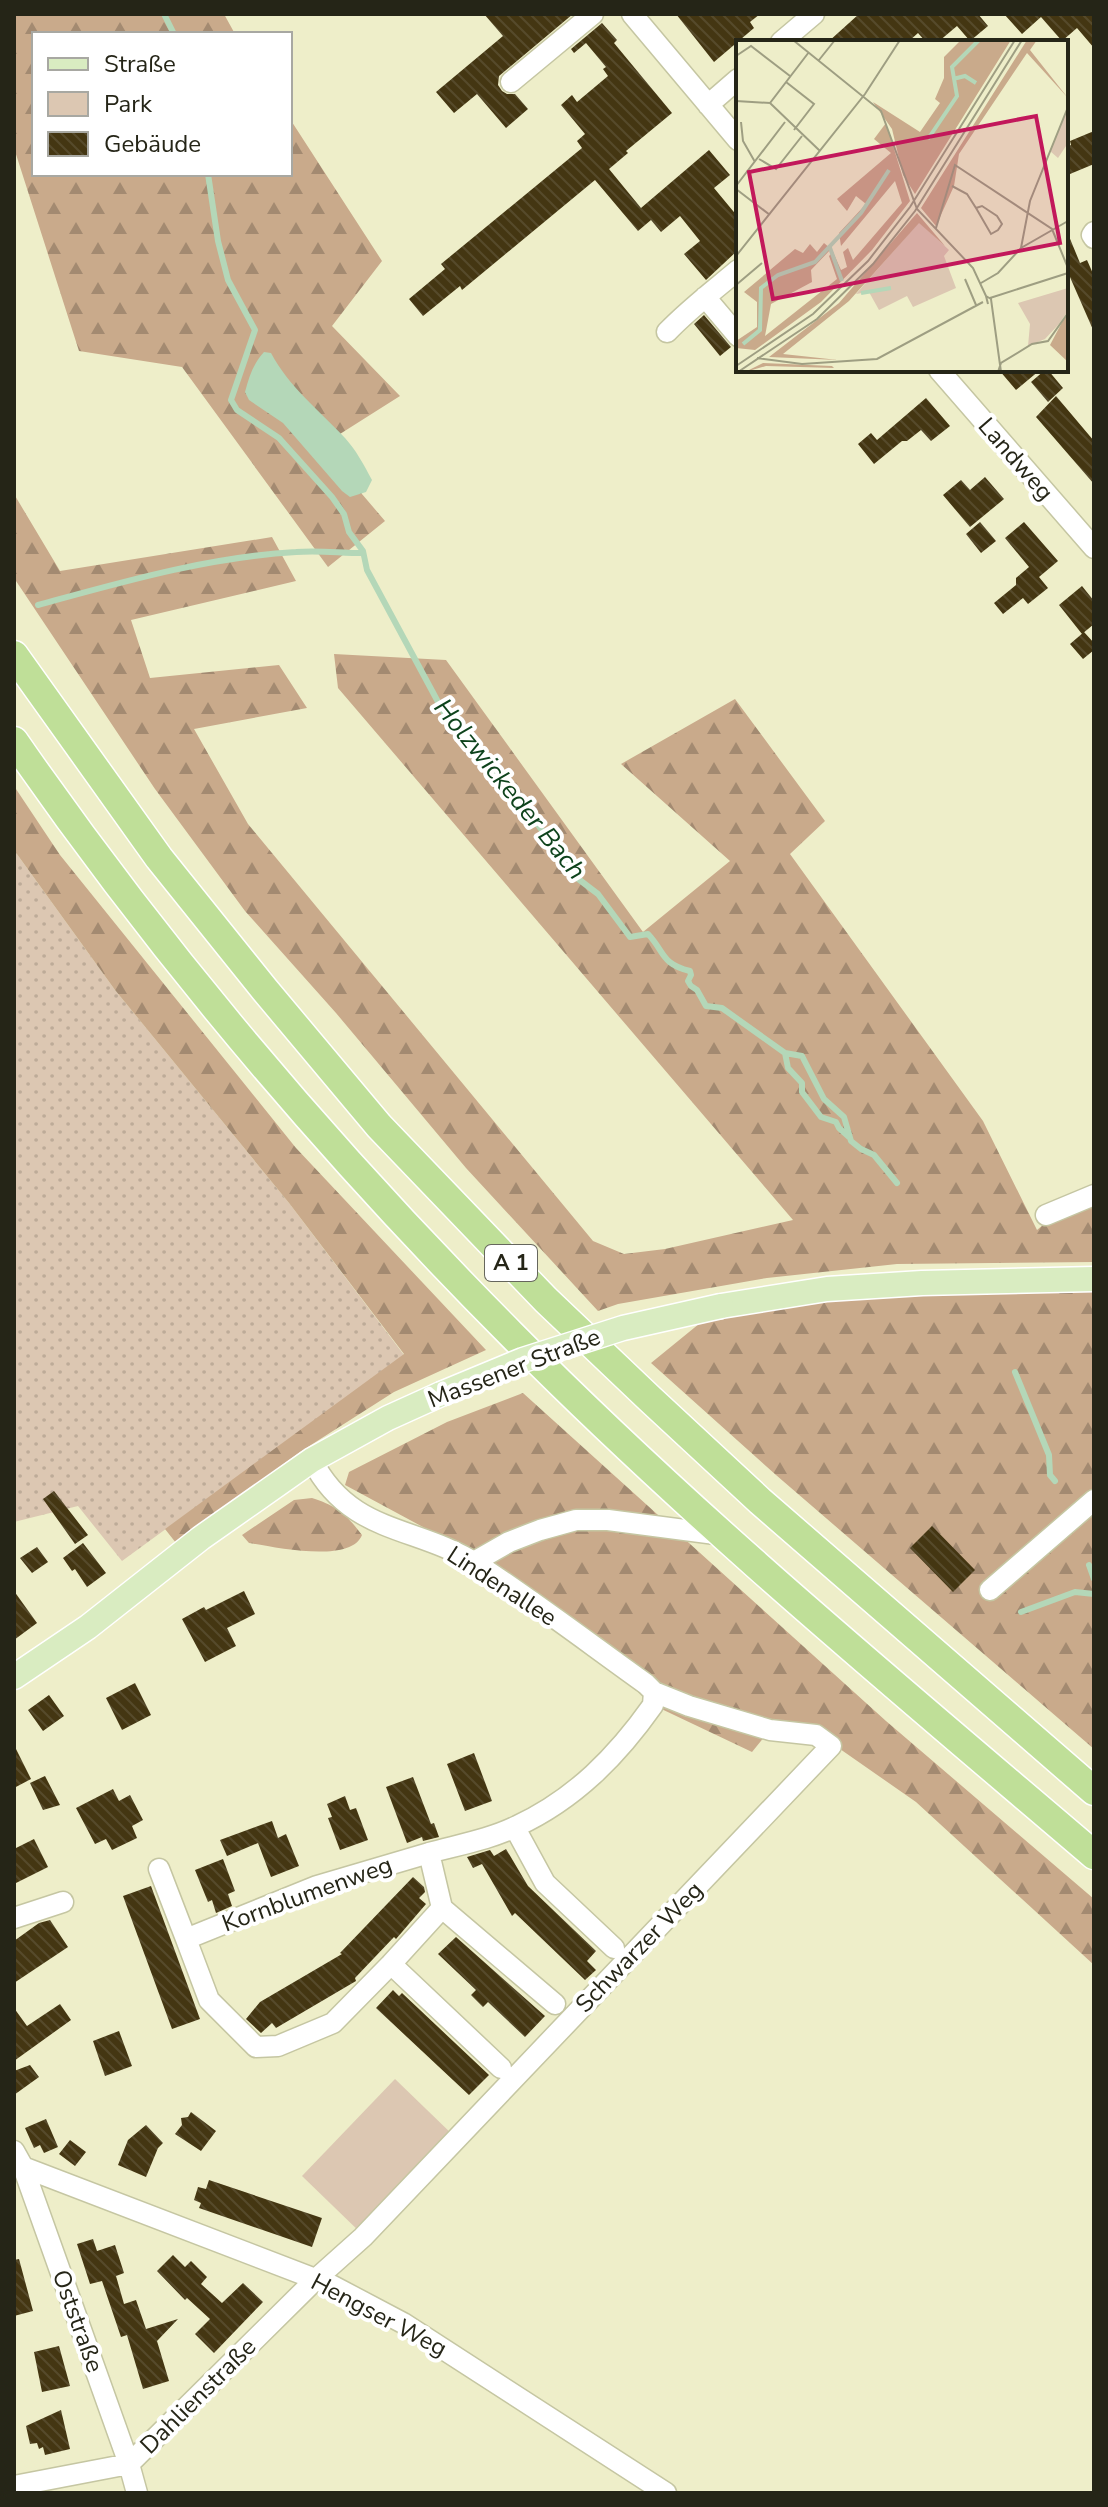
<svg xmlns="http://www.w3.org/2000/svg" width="1108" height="2507" viewBox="0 0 1108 2507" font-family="'Nunito Sans',sans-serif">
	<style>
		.grass { fill: url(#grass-dots) }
		.forest { fill: url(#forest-firs) }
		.green { fill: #dcc7b2 }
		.water { fill: #b4d7b8 }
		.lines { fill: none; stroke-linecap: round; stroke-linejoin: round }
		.stream { stroke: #b4d7b8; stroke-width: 6 }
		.building { fill: url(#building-back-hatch) }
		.minor-casing { stroke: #c5c6a2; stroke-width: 23 }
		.major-casing { stroke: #fff; stroke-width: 27 }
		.highway-casing { stroke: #fff; stroke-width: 31 }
		.minor { stroke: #fff; stroke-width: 20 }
		.major { stroke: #d9ecc1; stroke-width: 24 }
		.highway { stroke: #bfdf98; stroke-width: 28 }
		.major-bridge-casing { stroke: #fff; stroke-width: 27; stroke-linecap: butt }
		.major-bridge { stroke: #d9ecc1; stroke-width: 24 }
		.labels { text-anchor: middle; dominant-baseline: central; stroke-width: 8; stroke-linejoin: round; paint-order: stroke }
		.shield { fill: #fff; stroke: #66665d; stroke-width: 2 }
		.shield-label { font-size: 22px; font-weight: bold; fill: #252517 }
		.street-label { font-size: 24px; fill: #252517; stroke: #fff }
		.water-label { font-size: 26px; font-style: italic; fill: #0e431c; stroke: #fff }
		.inset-river { fill: none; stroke: #b4d7b8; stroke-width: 4 }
		.inset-road { fill: none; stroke: #9e9e82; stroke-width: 2 }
		.view { fill: #c2185b; fill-opacity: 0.15; stroke: #c2185b; stroke-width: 4 }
		.inset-edge { fill: none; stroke: #252517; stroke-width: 4 }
	</style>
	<defs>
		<pattern id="grass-dots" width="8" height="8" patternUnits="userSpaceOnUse" patternTransform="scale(2)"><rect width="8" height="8" fill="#dcc7b2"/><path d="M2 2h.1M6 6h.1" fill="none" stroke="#bdab98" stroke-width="1.8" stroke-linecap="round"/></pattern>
		<pattern id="forest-firs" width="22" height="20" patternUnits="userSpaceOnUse" patternTransform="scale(2)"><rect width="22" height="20" fill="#c9aa8b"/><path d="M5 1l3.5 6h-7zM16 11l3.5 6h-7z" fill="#a38a71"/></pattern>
		<pattern id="building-back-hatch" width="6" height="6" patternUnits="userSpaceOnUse" patternTransform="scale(2)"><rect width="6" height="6" fill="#443612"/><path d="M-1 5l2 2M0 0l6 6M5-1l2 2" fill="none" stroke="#564a2b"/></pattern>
	</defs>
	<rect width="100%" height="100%" fill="#eeeec9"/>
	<path class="grass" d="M14,850l101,140 174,213 115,152 -282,206 -44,-55 -64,16z"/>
	<path class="forest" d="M14,14h210l11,20h-201v140h256v-55l92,142 -50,65 68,70 -79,50 64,75 -57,46 -146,-200 -103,-16 -65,-203z
		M14,494l46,77 212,-34 24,44 -165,39 19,58 129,-13 28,43 -113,21 54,95 345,417 31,13 41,-5 128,-29 -455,-532 -4,-34 112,6 197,272 87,-71 -109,-97 114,-65 90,122 -35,33 193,267 54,109 57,-48v80l-197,2 -130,14 -149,26 -20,7 -132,-143 -130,-155 -91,-102 -90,-122 -141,-211z
		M14,786l46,69 236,293 190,202 -92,42 -94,60 -124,91 -11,-14 239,-175 -115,-151 -174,-213 -101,-140z
		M1094,1279v470l-318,-274 -125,-112 70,-57z
		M523,1393l363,328 208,178v66l-178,-163 -76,-53 -70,-19 -18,22 -99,-47 -167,-144 -141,-76 4,-13 98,-50z
		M312,1498c25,8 34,16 50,37 -11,29 -88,12 -113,8l-7,-8 52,-35z"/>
	<path class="green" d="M395,2079l61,59 -93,97 -61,-59z"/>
	<path class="water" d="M264,352l7,1c18,34 48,57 74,85 11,12 19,27 27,42l-6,12 -16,5 -8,-6 -59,-68 -34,-23 -4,-8c4,-15 8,-28 19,-40z"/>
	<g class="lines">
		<path class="stream" d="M164,14l10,20
			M208,174l10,67 10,39 27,50 -24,70 6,10 42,28 53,59 12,17 5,18 14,19 4,19 77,143 37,41 15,22 17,15 64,87 21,16 32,43 18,-3c17,18 13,30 42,37l1,4 -3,6 3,5 6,4 9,16 16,2 63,45 17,3 22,43 20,18 7,24 10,8 13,6 23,28
			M38,605c84,-23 170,-48 258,-53 22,-2 44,1 67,1
			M785,1053l3,15 14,15v9l19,25 15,5 3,6 10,9
			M1015,1372l34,83 1,20 5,6
			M1089,1565l5,14
			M1021,1612l54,-20 19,2"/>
	</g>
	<path class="building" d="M484,14h89l-74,62 -1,9 4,6 5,3h8l13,15 -22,19 -29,-34 -23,19 -18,-21 67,-56z
		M676,14h84l-10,8 4,6 -40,34z
		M859,14h119l10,12 -18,15 -13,-15 -19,16h-12l-8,-9 -10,9h-80z
		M1004,14h90v34l-17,-20 -15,13 -21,-24 -19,17z
		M602,23l15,17 -3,3 58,70 -46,38 2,2 -19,16 32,39 68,-58 21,25 -16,13 24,29v33l-32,30 -22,-26 16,-13 -20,-25 -19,16 -10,-12 -13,11 -43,-51 -133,110 -2,-4 -37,30 -14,-17 36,-30 -4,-5 141,-116 -5,-7 8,-7 -24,-29 11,-10 5,7 31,-26 -5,-7 3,-2 -20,-24 -12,10 -3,-4z
		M1094,131v33l-24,10 -4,-9v-18l5,-2 -1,-4z
		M1066,229l14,34 7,-3 7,16v56l-28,-64z
		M704,315l27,32 -11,9 -26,-32z
		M999,370h41l-24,20z
		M1045,370h3l15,18 -15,14 -17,-20z
		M1056,396l38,45v43l-58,-67z
		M926,398l24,28 -19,15 -10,-11 -14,11h-5l-28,23 -16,-20 13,-11 6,7z
		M985,477l19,22 -34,28 -27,-32 18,-15 9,10z
		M980,522l16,19 -15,12 -15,-19z
		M1024,522l34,39 -19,16 9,11 -20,16 -5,-6 -20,16 -9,-11 22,-18v-7l13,-11 -24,-29z
		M1082,586l12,15v23l-12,10 -23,-29z
		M1084,632l10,11v7l-11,9 -13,-15z
		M54,1491l34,44 -13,9 -32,-45z
		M932,1526l43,44 -22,22 -43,-44z
		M83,1543l23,30 -19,14 -12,-18 -3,2 -9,-13z
		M37,1547l11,15 -16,11 -12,-15z
		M14,1591l23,32 -23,17z
		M244,1591l11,23 -28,14 9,18 -31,16 -23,-43 22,-12 2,3z
		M135,1683l16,32 -29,15 -16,-32z
		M49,1695l15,21 -21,15 -15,-21z
		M14,1745l17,34 -17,9z
		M474,1753l18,48 -27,10 -18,-47z
		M45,1776l15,29 -17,5 -13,-27z
		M413,1777l18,47 3,-1 5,14 -16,4 -1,-4 -15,6 -21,-56z
		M113,1789l6,12 11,-6 13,25 -11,6 5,12 -25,12 -6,-11 -11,5 -19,-36z
		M345,1796l5,14 6,-2 12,32 -28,10 -12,-32 4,-1 -5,-13z
		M272,1821l6,17 8,-4 13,32 -28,11 -13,-34 -31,13 -7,-16z
		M34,1839l14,28 -34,17v-35z
		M506,1849l22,37 68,65 -9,10 9,9 -11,10 -70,-67 -3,3 -30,-52 -9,4 -6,-11 23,-7 4,6z
		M223,1859l12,32 -7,3 4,12 -16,7 -4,-13 -4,2 -13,-32z
		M413,1877l11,10 1,5 -6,6 7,6 -30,35 -2,-2 -39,41 1,3 -80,47 -4,-5 -11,10 -15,-14 14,-17 82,-48 -2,-1z
		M151,1886l49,133 -28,10 -49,-133z
		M50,1920l18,27 -54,36v-42l25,-18z
		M456,1937l89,79 -20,21 -37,-35 -5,5 -12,-12 5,-5 -38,-36z
		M393,1990l6,6 3,-3 87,82 -20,20 -93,-87z
		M60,2004l11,16 -57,41v-53l13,18z
		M119,2031l13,35 -27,10 -12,-35z
		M30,2065l9,12 -25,18v-24z
		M191,2112l25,19 -15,20 -26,-17 7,-9 -1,-7 7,-1z
		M46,2119l12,28 -14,6 -4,-8 -6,3 -9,-20z
		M146,2125l17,18 -5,5 -12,29 -28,-12 10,-25z
		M70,2140l16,12 -11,14 -16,-12z
		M209,2180l113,38 -10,29 -113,-39 2,-5 -7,-3 4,-13 8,2z
		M93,2239l4,12 18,-6 9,28 -8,3 8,28 12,-4 10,29 32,-10 -21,22 12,40 -26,8 -16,-54 -6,2 -19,-56 -12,3 -13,-40z
		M173,2255l12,12 6,-6 16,16 -6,7 21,19 21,-20 20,19 -49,51 -19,-19 15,-15 -23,-21 -2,2 -28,-29z
		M19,2259l14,52 -19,5v-56z
		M59,2346l11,40 -28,6 -8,-40z
		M61,2410l9,39 -25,6 -2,-8 -4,2 -2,-6 -7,1 -4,-18z"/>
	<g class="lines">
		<g class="minor-casing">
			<path id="minor" d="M632,14l106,126
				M781,42l33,-28
				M511,82l82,-68
				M708,105l30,-26
				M1094,232l-2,3 2,3
				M705,297l33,39
				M667,332c22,-23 46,-41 71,-62
				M939,370l155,178
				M1046,1215l48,-20
				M474,1562l35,-20 31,-12 36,-10h32l115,15
				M990,1590l104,-90
				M515,1828l30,55 69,65
				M429,1853l-112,33 -131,53 23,61 47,47 22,-1 55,-23 58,-59 51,-56 -13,-55c29,-8 62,-14 88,-27 58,-27 100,-70 136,-121l1,-13
				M159,1869l27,70
				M442,1908l113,96
				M14,1918l49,-16
				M391,1964l110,104
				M14,2151l9,16 106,297 8,29
				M23,2167l308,118 72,38 263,170
				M14,2486l115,-22 187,-185 47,-42 468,-491 -15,-11 -46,-5 -81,-24 -35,-14 -8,-8c-56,-40 -111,-82 -169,-120 -61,-39 -127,-29 -165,-104"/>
		</g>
		<g class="major-casing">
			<path id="major" d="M721,1306l106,-17 95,-6 172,-4
				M14,1677l74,-50 113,-89 111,-78 76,-42 53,-24"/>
		</g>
		<g class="highway-casing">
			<path id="highway" d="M14,655l145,203 106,132 114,136 167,174 103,98 111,103 334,290
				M14,741c147,212 315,410 497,593 183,185 385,352 583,521"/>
		</g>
		<use href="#minor" class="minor"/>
		<use href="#major" class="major"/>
		<use href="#highway" class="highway"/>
		<g class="major-bridge-casing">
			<path id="major-bridge" d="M441,1394l82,-34 100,-32 98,-22"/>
		</g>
		<use href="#major-bridge" class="major-bridge"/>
	</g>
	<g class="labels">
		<rect class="shield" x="485" y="1245" width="52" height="36" rx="6"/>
		<g class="shield-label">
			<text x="511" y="1263">A 1</text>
		</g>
		<g class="street-label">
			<text transform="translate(1016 459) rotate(49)">Landweg</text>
			<text transform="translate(514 1368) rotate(-21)">Massener Straße</text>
			<text transform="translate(502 1586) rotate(33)">Lindenallee</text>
			<text transform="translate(307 1894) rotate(-20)">Kornblumenweg</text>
			<text transform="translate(639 1947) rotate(-46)">Schwarzer Weg</text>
			<text transform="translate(379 2315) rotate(28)">Hengser Weg</text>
			<text transform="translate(78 2321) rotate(70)">Oststraße</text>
			<text transform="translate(198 2396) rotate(-45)">Dahlienstraße</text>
		</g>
		<g class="water-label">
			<text transform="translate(510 789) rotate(51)">Holzwickeder Bach</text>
		</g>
	</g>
	<g transform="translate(736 40)">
		<rect width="332" height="332" fill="#eeeec9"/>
		<path d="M332,67v36l-10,15 -8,-7zM183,182l30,28 -5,6 12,32 -43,19 -6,-11 -28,14 -10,-18 -13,2zM332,248v23l-9,13 -14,15 -17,7 2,-22 -12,-21z" fill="#dcc7b2"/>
		<path d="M225,0h50l-96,154 -12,-19 -11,-46 -19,-27 47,30 20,-29 -5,-4 9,-21v-21zM291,0h10l-7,10 38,48 -41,-45 -68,101 -5,32 -18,40 -15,-18zM150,83l24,78 -38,49 -51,52 -66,48 -19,-2v-7l21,-14v-25l-13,-10 51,-43 8,4 7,-9 7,8 7,-9 7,6 -20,21 1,12 -41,22 -6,32 72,-57 -8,-23 4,-4 8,18 6,-3 -4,-15 5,-4 5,12 49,-57 -7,-22 -54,65 -2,-13 27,-29 -10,-8 -9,15 -10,-12 54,-46 -17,-14zM181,173l28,33 -26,-23 -70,78 -66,53 55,6 -69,-3 70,-54zM332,271v51l-18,-17zM27,323l69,3 2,2 -68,-2 -21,6z" fill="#c9aa8b"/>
		<path class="inset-river" d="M217,39l12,-3 11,7M192,99l29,-43 -5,-29 27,-27M93,205l13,36M125,253l30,-5M7,304l17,-14 1,-42 17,-13 37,-13 46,-49 28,-43"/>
		<path class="inset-road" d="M57,0l88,71 36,98 56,59 13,28M0,16l15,-10 39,30M83,20l16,-20M50,42l28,22 -20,26M0,61l34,2 39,-51M34,63l50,48M5,82l2,19 12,21M23,119l17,10 26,-33M0,146l49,-64M216,146l15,8 9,14 6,-2 15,10 5,8 -4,6 -7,4 -15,-26M0,149l34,26M200,188l19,-63 97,64 16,39M285,208l9,-47 38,-94M0,216l129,-162 35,-54M229,239l11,26M245,243l17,-10 23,-25 47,-27M0,245l26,-22M254,258l78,-25M252,264l-2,-8 5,3 10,73M21,318l45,6 75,-5 106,-57M0,326l77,-52 55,-53 42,-54 105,-167M2,332l79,-53 56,-55 42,-53 107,-171M262,332l3,-9 31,-19 16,-3 20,-28"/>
		<path class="view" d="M300,76l24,127 -287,56 -24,-127z"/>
		<rect width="332" height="332" class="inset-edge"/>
	</g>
	<rect width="1108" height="2507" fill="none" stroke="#252517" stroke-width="32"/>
	<rect x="32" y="32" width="260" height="144" fill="#ffffff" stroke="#a8a8a2" stroke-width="2"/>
	<rect x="48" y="58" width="40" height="12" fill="#d9ecc1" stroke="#a8a8a2" stroke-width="2"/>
	<text x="104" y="72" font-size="24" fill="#252517">Straße</text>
	<rect x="48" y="92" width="40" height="24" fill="#dcc7b2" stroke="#a8a8a2" stroke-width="2"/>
	<text x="104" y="112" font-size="24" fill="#252517">Park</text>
	<rect x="48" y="132" width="40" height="24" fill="url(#building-back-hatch)" stroke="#a8a8a2" stroke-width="2"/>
	<text x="104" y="152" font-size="24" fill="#252517">Gebäude</text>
</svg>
